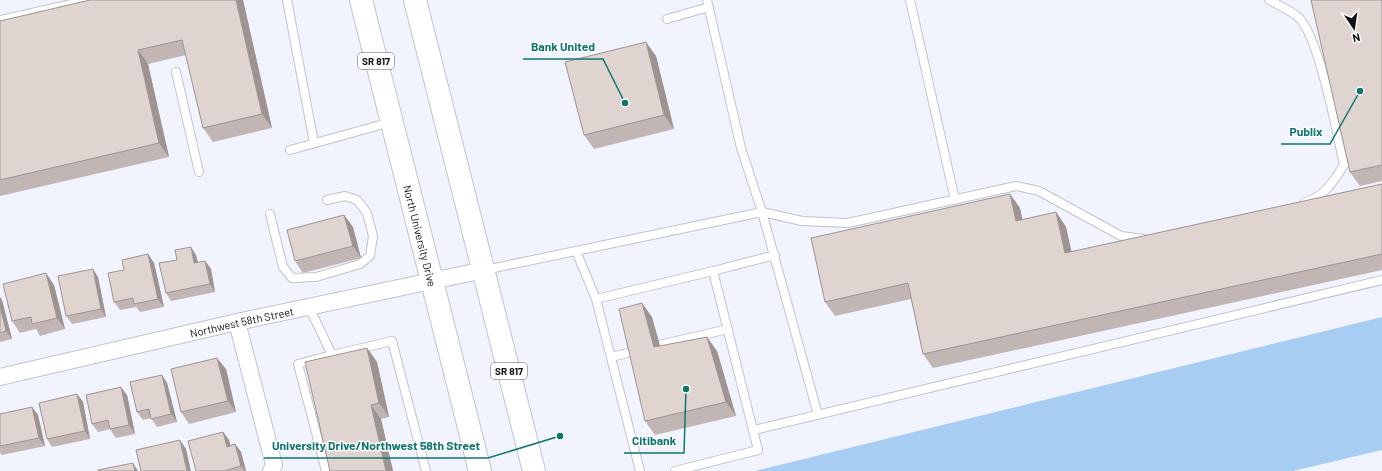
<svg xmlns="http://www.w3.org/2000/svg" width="1382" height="471" viewBox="0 0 1382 471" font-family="Barlow,sans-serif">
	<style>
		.water { fill: #a8cdf2 }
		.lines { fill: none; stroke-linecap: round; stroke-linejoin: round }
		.service-casing { stroke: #c0c3cd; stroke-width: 10 }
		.minor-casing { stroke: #c0c3cd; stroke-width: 18 }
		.primary-casing { stroke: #c0c3cd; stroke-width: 24 }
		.service { stroke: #fff; stroke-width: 8 }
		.minor { stroke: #fff; stroke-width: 16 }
		.primary { stroke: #fff; stroke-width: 22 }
		.wall { fill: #c1b6b3 }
		.shaded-wall { fill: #9d9492 }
		.building { fill: #e0d4d0; stroke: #9d9492 }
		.labels { text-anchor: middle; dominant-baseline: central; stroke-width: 3; stroke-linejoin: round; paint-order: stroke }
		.shield { fill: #fff; stroke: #59595c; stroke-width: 1 }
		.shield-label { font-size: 10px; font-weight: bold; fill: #121216 }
		.street-label { font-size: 11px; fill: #121216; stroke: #fff }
		.leader { fill: none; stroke: #0f766e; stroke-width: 1.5 }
		.callout-dot { fill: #0f766e; stroke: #fff; stroke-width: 1.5 }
		.callout-label { font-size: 12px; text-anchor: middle; font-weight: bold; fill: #0f766e; stroke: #fff; stroke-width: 3; stroke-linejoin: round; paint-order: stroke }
	</style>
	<rect width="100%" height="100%" fill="#f1f4fe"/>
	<path class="water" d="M1382,317v133l-89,21h-538z"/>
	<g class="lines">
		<g class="service-casing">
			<path id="service" d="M287,0l27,143
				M707,0l34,148 21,64 40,9 46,2 168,-37 23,5 82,45 23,3
				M910,0l45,200
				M1269,0c9,5 21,10 29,17 21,18 39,117 46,148 -10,15 -19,32 -39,37
				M667,19l42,-12
				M0,20l89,-20
				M176,72l23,100
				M290,150l101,-28
				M270,214l13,53 9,11 24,-1 44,-13 10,-8 3,-20 -6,-23 -10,-13 -12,-4 -18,4
				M576,251l20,48 117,-28 45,179 -83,21
				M485,270l277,-58 56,203
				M713,271l62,-16
				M596,299l44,172
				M309,307l23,48 -34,9 28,107
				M659,345l69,-16
				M332,355l60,-14 34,130
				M611,357l25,-6
				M754,430l628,-150"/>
		</g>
		<g class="minor-casing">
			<g id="minor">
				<path d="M237,322l37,143 -3,6"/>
				<path id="s1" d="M0,377l237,-55 247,-52"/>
			</g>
		</g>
		<g class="primary-casing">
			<g id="primary">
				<path id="s2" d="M361,0l119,471"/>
				<path d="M415,0l119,471"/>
			</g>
		</g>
		<use href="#service" class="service"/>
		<use href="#minor" class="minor"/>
		<use href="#primary" class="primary"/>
	</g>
	<path class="wall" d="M90,0h153l29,128 -59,14 -10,-14 -17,-73 -38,9 21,93 -169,39v-175z
		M1382,0v181l-22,5 -10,-14z
		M656,56l18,73 -80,20 -10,-14z
		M1382,184v86l-449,98 -10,-14 -12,-55 -76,17 -10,-14 185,-108 10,14 2,12 34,-8 10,15 5,25z
		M344,215l9,12 8,31 -58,15 -8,-12z
		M148,254l6,9 10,44 -24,5 -4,-5 -16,3 -6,-8 10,-32z
		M196,255l2,8 7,-2 6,8 4,23 -44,9 -5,-8z
		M98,277l8,40 -34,7 -6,-8z
		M54,285l11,44 -25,7 -4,-7 -16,4 -8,-12z
		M0,297l2,3 10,39 -12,3z
		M652,317l8,29 57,5 19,65 -81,19 -10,-14z
		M367,348l10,14 12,55 -8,2 12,52h-63z
		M226,369l10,43 -47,12 -8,-12z
		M162,375l5,8 10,39 -20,5 -6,-9 -8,2 -6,-8z
		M77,394l6,8 7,37 -38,8 -5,-8z
		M127,395l8,39 -19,4 -6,-9 -12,3 -6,-8z
		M32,407l6,8 7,31 -43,9 -2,-2v-39z
		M223,432l6,8 1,6 5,-2 6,8 5,19h-50z"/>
	<path class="shaded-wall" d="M236,0h7l29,128 -10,-14z
		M646,42l10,14 18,73 -10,-14z
		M138,50l10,14 21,93 -10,-14z
		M1010,194l10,14 6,28 -10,-15z
		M1056,212l10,15 9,40 -10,-14z
		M344,215l9,12 8,31 -8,-12z
		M191,247l5,8 4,16 -6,-8z
		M148,254l6,9 10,44 -6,-8z
		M205,261l6,8 4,23 -5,-8z
		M93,269l5,8 8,40 -5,-8z
		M46,273l8,12 11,44 -8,-11z
		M0,297l2,3 10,39 -6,-8 -6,-25z
		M642,303l10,14 12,44 -10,-14z
		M707,337l10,14 19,65 -10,-14z
		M367,348l10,14 12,55 -10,-14z
		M217,358l9,11 10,43 -8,-11z
		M162,375l5,8 10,39 -6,-8z
		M121,387l6,8 8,39 -6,-9z
		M77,394l6,8 7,37 -5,-8z
		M371,405l10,14 12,52h-7z
		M32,407l6,8 7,31 -6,-8z
		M223,432l6,8 4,15 -6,-8z
		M180,440l6,9 5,22h-4z
		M235,444l6,8 5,19h-1l-4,-5z
		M133,463l5,8h-3z"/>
	<path class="building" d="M90,0h146l26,114 -59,14 -21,-88 -44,10 21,93 -159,37v-159z
		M1311,0h71v165l-32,7z
		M646,42l18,73 -80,20 -19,-73z
		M1382,184v70l-459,100 -15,-71 -83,19 -14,-64 199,-44 6,27 40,-9 9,41z
		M344,215l9,31 -58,15 -8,-31z
		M191,247l3,16 11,-2 5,23 -44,9 -7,-30 18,-3 -2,-10z
		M148,254l10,45 -24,5 -1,-6 -19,4 -6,-29 16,-3 -2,-10z
		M93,269l8,40 -35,7 -8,-40z
		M46,273l11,45 -25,6 -1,-7 -19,4 -9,-37z
		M642,303l12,44 53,-10 19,65 -81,19 -26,-112z
		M0,306l6,25 -6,2z
		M367,348l12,55 -8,2 15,66h-56l-25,-109z
		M217,358l11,43 -47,11 -10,-43z
		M162,375l9,39 -20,5 -2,-10 -12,3 -7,-30z
		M121,387l8,38 -19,4 -2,-9 -16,4 -6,-29z
		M77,394l8,37 -38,8 -8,-36z
		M32,407l7,31 -39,8v-32z
		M223,432l4,15 8,-3 6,22 -17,5h-28l-8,-30z
		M180,440l7,31h-46l-5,-21z
		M133,463l2,8h-37v-1z"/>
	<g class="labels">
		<g class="shield">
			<rect x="358" y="53" width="36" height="16" rx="3"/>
			<rect x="491" y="363" width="36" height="16" rx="3"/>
		</g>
		<g class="shield-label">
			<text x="376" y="61">SR 817</text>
			<text x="509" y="371">SR 817</text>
		</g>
		<g class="street-label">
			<text stroke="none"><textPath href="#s2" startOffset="243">North University Drive</textPath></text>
			<text stroke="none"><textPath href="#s1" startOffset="248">Northwest 58th Street</textPath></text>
		</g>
	</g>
	<path class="leader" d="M625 103L603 59H523M1360 91L1330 144H1281M686 389L684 453H624M560 436L488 458H264"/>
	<g class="callout-dot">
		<circle cx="625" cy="103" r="4"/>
		<circle cx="1360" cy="91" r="4"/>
		<circle cx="686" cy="389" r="4"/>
		<circle cx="560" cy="436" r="4"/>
	</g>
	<g class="callout-label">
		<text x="563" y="51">Bank United</text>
		<text x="1306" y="136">Publix</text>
		<text x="654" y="445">Citibank</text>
		<text x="376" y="450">University Drive/Northwest 58th Street</text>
	</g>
	<g transform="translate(1354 28) rotate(167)" stroke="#ffffff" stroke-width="3" paint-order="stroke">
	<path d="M0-3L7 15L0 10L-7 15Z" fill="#121216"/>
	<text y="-6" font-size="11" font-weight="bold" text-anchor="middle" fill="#121216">N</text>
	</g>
</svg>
